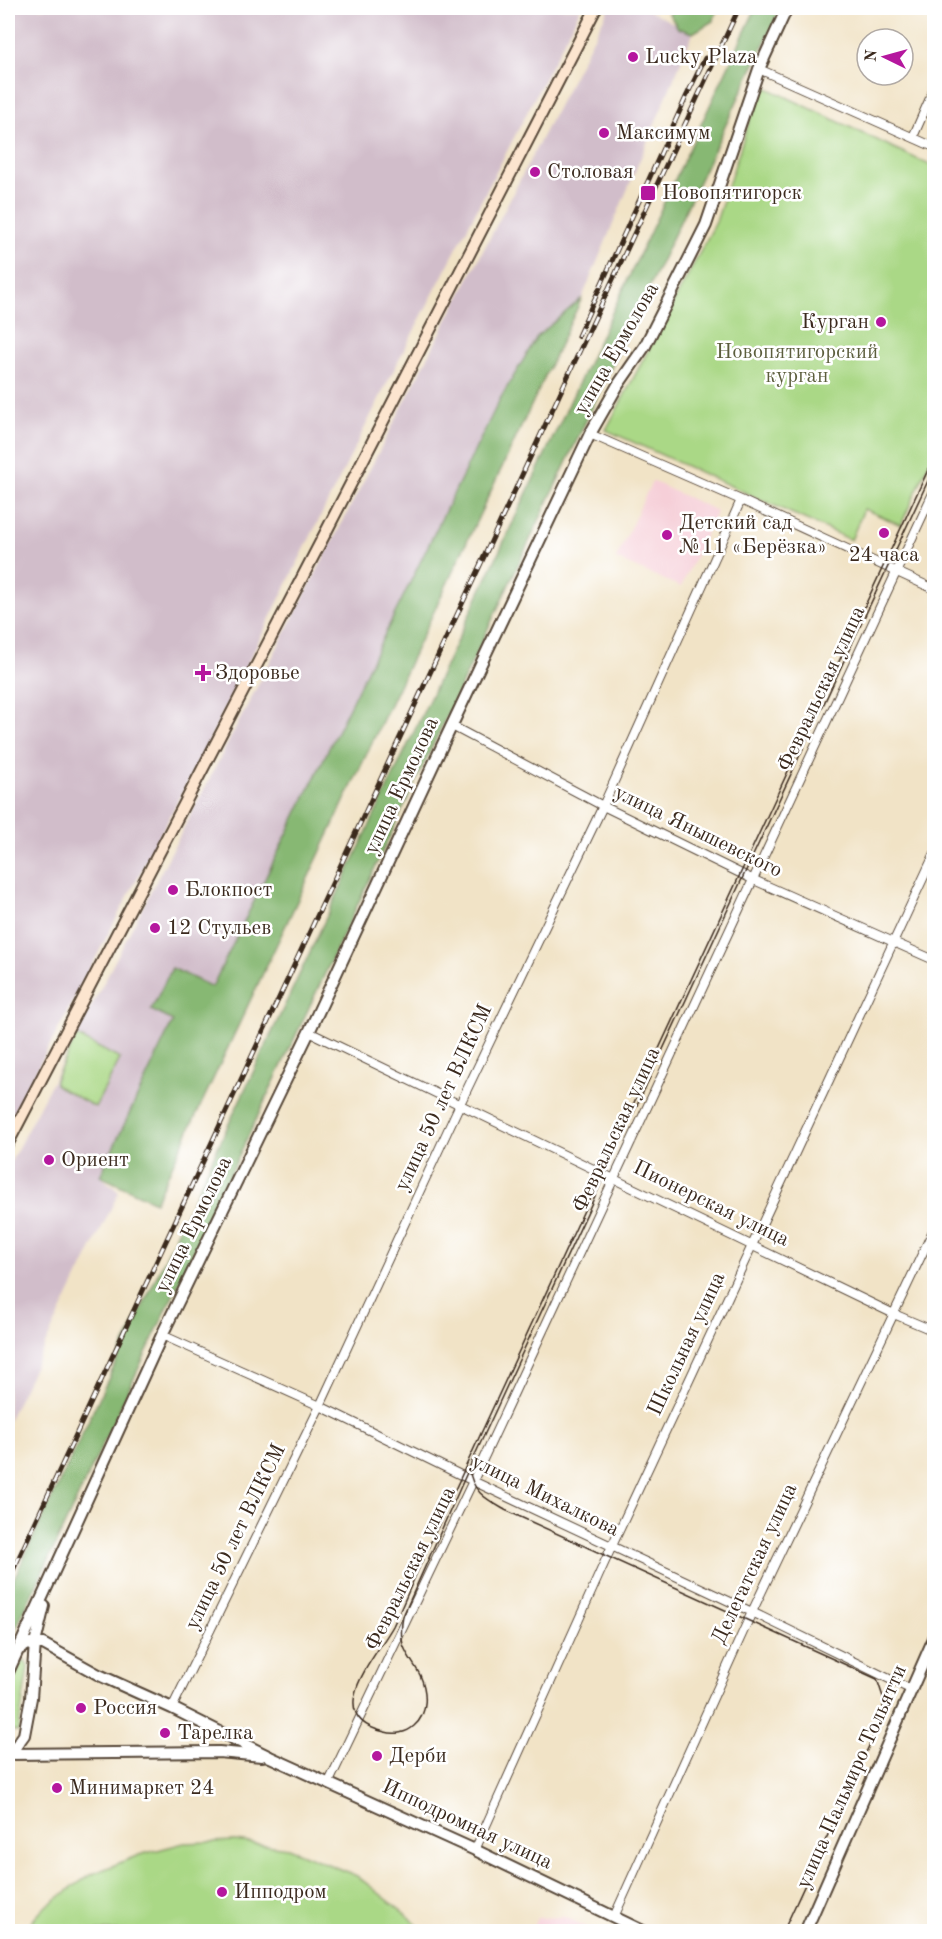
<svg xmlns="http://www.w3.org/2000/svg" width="942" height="1939" viewBox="0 0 942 1939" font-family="'Old Standard TT',serif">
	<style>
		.built { fill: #f6cfd8 }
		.industrial { fill: #d1bdca }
		.green { fill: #aad886; stroke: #728152; stroke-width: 1.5 }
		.forest { fill: #87b873; stroke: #617148; stroke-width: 1.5 }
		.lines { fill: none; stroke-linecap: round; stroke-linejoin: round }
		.minor-casing { stroke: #564637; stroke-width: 10 }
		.tertiary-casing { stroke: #564637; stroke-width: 14 }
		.secondary-casing { stroke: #564637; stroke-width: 14 }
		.minor { stroke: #fff; stroke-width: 8 }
		.tertiary { stroke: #fff; stroke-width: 10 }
		.secondary { stroke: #fce5cf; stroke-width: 10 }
		.tram { stroke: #3b2a1e; stroke-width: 1.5 }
		.rail-casing { stroke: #3b2a1e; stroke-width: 5 }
		.rail { stroke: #fff; stroke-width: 3; stroke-dasharray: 9; stroke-linecap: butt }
		.poi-dot { fill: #b5179e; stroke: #fff; stroke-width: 2 }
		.labels { text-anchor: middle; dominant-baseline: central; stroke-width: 5; stroke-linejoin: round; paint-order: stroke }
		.poi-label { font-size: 21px; fill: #3b2a1e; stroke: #fff; text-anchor: start }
		.street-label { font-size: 21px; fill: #3b2a1e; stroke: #fff }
		.park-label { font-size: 21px; fill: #5c5e3d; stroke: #fff }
	</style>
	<rect width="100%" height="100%" fill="#fff"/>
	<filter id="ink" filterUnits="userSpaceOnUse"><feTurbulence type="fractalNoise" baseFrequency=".0167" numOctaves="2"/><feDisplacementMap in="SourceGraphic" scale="12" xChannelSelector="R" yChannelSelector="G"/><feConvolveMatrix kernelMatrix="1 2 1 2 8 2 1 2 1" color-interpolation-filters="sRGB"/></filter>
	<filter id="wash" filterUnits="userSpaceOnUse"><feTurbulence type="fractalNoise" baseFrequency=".008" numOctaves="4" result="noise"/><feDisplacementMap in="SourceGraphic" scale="24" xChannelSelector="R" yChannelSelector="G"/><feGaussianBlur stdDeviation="1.35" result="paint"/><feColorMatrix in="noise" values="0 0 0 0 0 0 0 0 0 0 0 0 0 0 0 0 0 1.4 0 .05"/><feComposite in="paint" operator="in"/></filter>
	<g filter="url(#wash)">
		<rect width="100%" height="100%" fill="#f1e3c6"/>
		<path class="built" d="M652,481l65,30 -36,76 -65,-28z
			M565,1917l30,14h-64l6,-13z"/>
		<path class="industrial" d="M8,8h573l-195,377 -186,374 -192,366z
			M609,8h35l49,25 -111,265 -45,39 -37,64 -288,586 -40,-19 1,53 -73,155 19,16 -111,229v-254z"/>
		<path class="green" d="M761,85l173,82v285l-33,73 -37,-16 -13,31 -245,-110 110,-208z
			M76,1037h3l41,22 -25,48 -36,-20 -4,-3v-4z
			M25,1660l3,7 -10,65 -10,-3v-40l12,-26z
			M235,1841l53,7 69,28 51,40 14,15h-399l22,-24 45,-32 49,-20 45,-12z"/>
		<path class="forest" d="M671,8h48l-6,13 -20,12 -15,-5 -9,-14z
			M756,8h25l-773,1637v-54z
			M582,298l-427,904 -55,-26 73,-155 -22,-11 21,-42 40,19 288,-588 37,-62z"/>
	</g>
	<g filter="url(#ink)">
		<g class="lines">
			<g class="minor-casing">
				<path id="minor" d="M759,69l175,78
					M913,137l21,-48
					M590,434l151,66 193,89
					M452,726l151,80 151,74 180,80
					M309,1032l585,282 40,17
					M162,1335l158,71 153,75 279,131 160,78
					M172,1708l148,-302 140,-302 143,-298 138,-306
					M329,1782l144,-301 461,-990
					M475,1850l136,-302 323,-693
					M614,1917l138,-305 182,-383"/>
			</g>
			<g class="tertiary-casing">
				<path id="tertiary" d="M18,1650l12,-7 13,1 56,31 73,33 98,49 205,93 170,82
					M8,1672l154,-337 147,-303 133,-286 148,-312 28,-49 27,-39 61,-121 53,-156 28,-61
					M8,1754l211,-2 43,4
					M8,1754l8,-8 8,-11 7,-37 4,-55 9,-37
					M805,1932l129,-294"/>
			</g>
			<g class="secondary-casing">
				<path id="secondary" d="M8,1143l321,-617 267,-518"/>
			</g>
			<use href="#minor" class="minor"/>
			<use href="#tertiary" class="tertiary"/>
			<use href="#secondary" class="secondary"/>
			<path class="tram" d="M934,457c-108,232 -215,463 -323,695 -63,136 -127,272 -189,409 -10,22 -19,44 -29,65 -17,31 -74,91 -8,106 10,3 21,1 29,-6 15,-13 13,-35 6,-51 -5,-10 -12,-18 -16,-28 -4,-10 -3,-20 -1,-31l71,-159 261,-563 199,-426
				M469,1468c3,24 17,31 36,42l372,169 7,21 -3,20 -98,212"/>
			<g class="rail-casing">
				<path id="rail" d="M578,336l109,-241 18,-37
					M8,1581l731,-1573"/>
			</g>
			<use href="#rail" class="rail"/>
		</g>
	</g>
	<g class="poi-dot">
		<circle cx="633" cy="57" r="6"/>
		<circle cx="604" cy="133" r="6"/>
		<circle cx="535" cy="172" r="6"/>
		<rect x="640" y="185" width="16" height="16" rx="3"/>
		<circle cx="881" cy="322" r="6"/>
		<circle cx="884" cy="533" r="6"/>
		<circle cx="667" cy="535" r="6"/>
		<path d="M200 664h6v6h6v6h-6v6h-6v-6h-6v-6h6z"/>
		<circle cx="173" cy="890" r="6"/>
		<circle cx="155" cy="928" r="6"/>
		<circle cx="49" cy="1160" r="6"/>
		<circle cx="81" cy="1708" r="6"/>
		<circle cx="165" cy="1733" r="6"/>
		<circle cx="377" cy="1756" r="6"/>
		<circle cx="57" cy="1788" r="6"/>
		<circle cx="222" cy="1892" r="6"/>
	</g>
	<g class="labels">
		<g class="poi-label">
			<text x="645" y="57">Lucky Plaza</text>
			<text x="616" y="133">Максимум</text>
			<text x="547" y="172">Столовая</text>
			<text x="662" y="193">Новопятигорск</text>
			<text x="869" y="322" text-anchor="end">Курган</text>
			<text x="679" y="523">Детский сад<tspan x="679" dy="24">№11 «Берёзка»</tspan></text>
			<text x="884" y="555" text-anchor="middle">24 часа</text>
			<text x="215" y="673">Здоровье</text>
			<text x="185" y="890">Блокпост</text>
			<text x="167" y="928">12 Стульев</text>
			<text x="61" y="1160">Ориент</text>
			<text x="93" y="1708">Россия</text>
			<text x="177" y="1733">Тарелка</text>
			<text x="389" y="1756">Дерби</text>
			<text x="69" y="1788">Минимаркет 24</text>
			<text x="234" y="1892">Ипподpом</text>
		</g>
		<g class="street-label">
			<text transform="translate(617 349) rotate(-60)">улица Ермолова</text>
			<text transform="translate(822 689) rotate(-65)">Февральская улица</text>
			<text transform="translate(402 786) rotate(-65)">улица Ермолова</text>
			<text transform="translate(698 832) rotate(26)">улица Янышевского</text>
			<text transform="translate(444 1098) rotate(-65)">улица 50 лет ВЛКСМ</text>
			<text transform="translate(617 1130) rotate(-65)">Февральская улица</text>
			<text transform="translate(711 1204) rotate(26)">Пионерская улица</text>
			<text transform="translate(194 1225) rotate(-64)">улица Ермолова</text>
			<text transform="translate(687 1344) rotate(-65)">Школьная улица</text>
			<text transform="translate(545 1496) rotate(26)">улица Михалкова</text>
			<text transform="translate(236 1537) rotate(-64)">улица 50 лет ВЛКСМ</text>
			<text transform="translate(755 1564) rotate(-65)">Делегатская улица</text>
			<text transform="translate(411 1569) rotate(-64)">Февральская улица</text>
			<text transform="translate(852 1777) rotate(-66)">улица Пальмиро Тольятти</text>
			<text transform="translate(467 1825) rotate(25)">Ипподромная улица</text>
		</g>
		<g class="park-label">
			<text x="797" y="352">Новопятигорский<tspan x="797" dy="24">курган</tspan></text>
		</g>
	</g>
	<rect width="942" height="1939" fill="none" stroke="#fff" stroke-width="30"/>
	<g transform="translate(885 57) rotate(275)"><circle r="28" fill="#ffffff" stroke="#b1aaa5" stroke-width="1.5"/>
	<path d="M0-4.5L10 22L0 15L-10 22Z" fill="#b5179e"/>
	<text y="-9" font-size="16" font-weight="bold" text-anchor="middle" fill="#3b2a1e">N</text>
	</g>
</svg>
